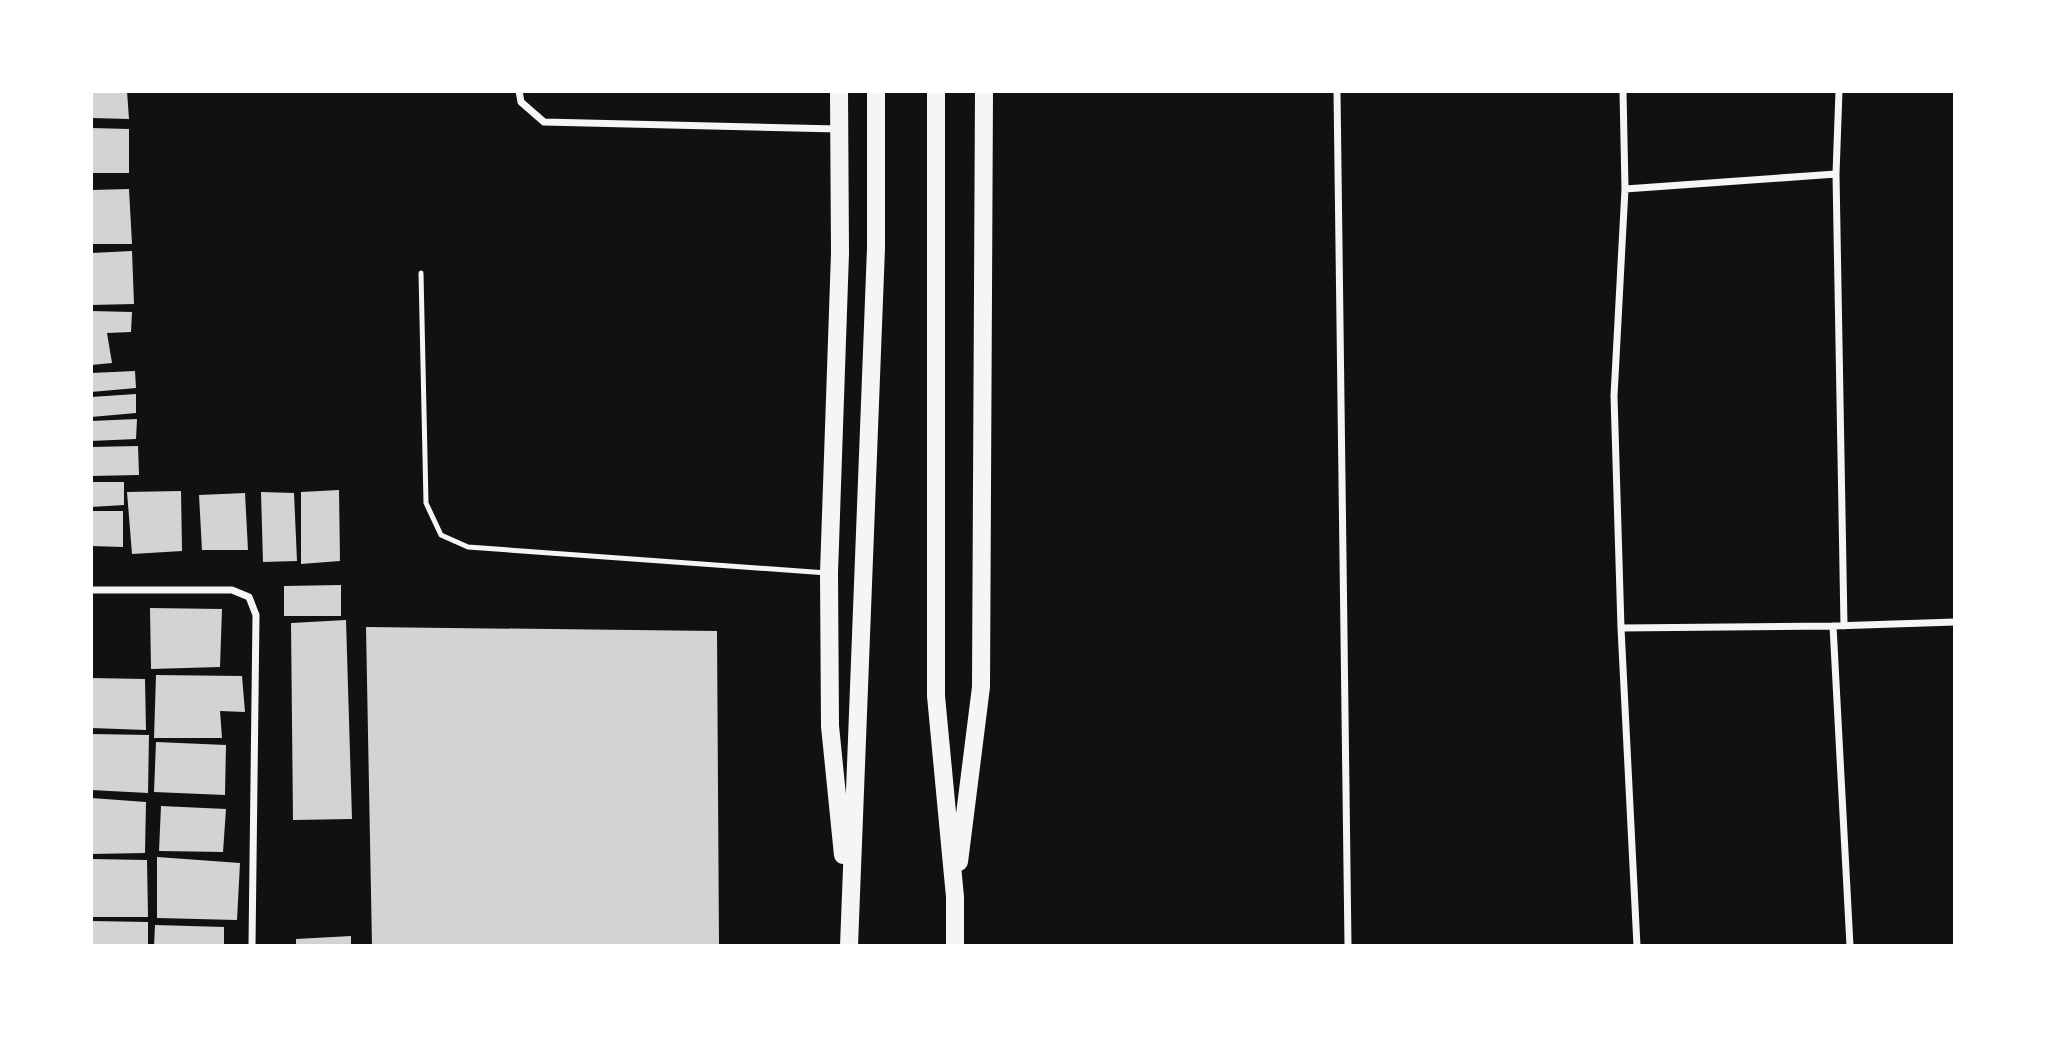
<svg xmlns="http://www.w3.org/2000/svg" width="2046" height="1037" viewBox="0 0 2046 1037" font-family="Rubik,sans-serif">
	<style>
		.building { fill: #d3d3d3 }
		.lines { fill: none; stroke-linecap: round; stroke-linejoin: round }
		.service { stroke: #f5f5f5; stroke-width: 5 }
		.minor { stroke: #f5f5f5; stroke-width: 7 }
		.primary { stroke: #f5f5f5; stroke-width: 18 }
	</style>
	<rect width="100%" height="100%" fill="#111"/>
	<path class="building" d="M91,91h36l2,28 -38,-1z
		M91,128l38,1v44h-38z
		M129,189l3,55h-41v-54z
		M132,251l2,53 -43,1v-52z
		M91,311l41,1 -1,20 -24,1 5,30 -21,2z
		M135,371l1,17 -45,4v-19z
		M136,394v19l-45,4v-20z
		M137,419l-1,20 -45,2v-20z
		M138,446l1,29 -48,1v-29z
		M91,482h33v23l-33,2z
		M339,490l1,71 -39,3v-72z
		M181,491l1,60 -50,3 -5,-62z
		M261,492l33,1 3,68 -34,1z
		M245,493l3,57h-46l-3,-55z
		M91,511h32v36l-32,-1z
		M341,585v31h-57v-30z
		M150,608l72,1 -2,58 -69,2z
		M346,620l6,199 -59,1 -2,-197z
		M366,627l351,4 2,315h-347z
		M156,675l86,1 3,36 -25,-1 2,27h-68z
		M91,678l54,1 1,51 -55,-2z
		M91,734l58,1 -1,58 -57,-3z
		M156,742l70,3 -1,50 -71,-3z
		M91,798l55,4 -1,51 -54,1z
		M161,806l65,3 -3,43 -64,-1z
		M157,857l83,6 -3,57 -80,-2z
		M91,859l56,1 1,57h-57z
		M91,921l57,1v24h-57z
		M155,925l69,2v19h-70z
		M351,936v10h-55v-7z"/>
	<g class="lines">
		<path class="service" d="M421,273l5,230 15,32 27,12 359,26"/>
		<path class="minor" d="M519,91l2,11 23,20 294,7
			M1337,91l11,855
			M1623,91l2,98 -11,207 7,232 16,318
			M1839,91l-3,83 8,452
			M1625,189l211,-15
			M91,590h141l17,7 7,18 -4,331
			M1833,626l17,320
			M1621,628l212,-2 122,-4"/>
		<path class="primary" d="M839,91l1,162 -11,320 1,153 13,129
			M936,91v605l19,201v49
			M959,862l22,-175 3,-596
			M849,946l27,-698v-157"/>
	</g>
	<rect width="2046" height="1037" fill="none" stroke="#ffffff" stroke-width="186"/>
</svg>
